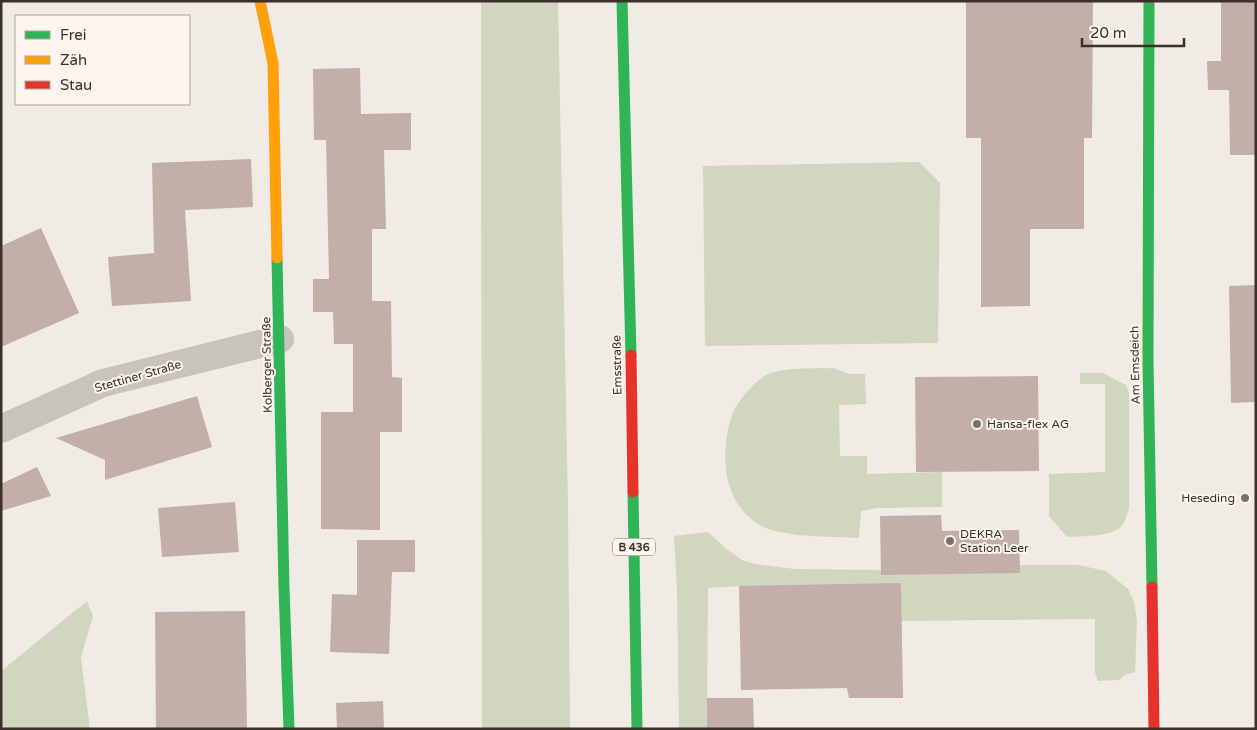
<svg xmlns="http://www.w3.org/2000/svg" width="1257" height="730" viewBox="0 0 1257 730" font-family="'Varela Round',sans-serif">
	<style>
		.green { fill: #d1d6bf }
		.building { fill: #c3afa7 }
		.lines { fill: none; stroke-linecap: round; stroke-linejoin: round }
		.street { stroke: #c9c3be; stroke-width: 28 }
		.fast { stroke: #30b455; stroke-width: 11 }
		.slow { stroke: #ff9f0a; stroke-width: 11 }
		.jam { stroke: #e5322d; stroke-width: 11 }
		.poi-dot { fill: #7a716c; stroke: #fbf5ee; stroke-width: 2 }
		.labels { text-anchor: middle; dominant-baseline: central; stroke-width: 4; stroke-linejoin: round; paint-order: stroke }
		.shield { fill: #fbf5ee; stroke: #756b66; stroke-width: 1 }
		.shield-label { font-size: 11px; font-weight: bold; fill: #3b302b }
		.street-label { font-size: 12px; fill: #3b302b; stroke: #fbf5ee }
		.poi-label { font-size: 12px; fill: #3b302b; stroke: #fbf5ee; text-anchor: start }
	</style>
	<rect width="100%" height="100%" fill="#f0ebe5"/>
	<path class="green" d="M481,1h77l10,506 2,222h-88z
		M919,162l21,21 -2,160 -233,3 -2,-180z
		M834,368l14,6h17l1,30 -27,1 1,51h27v18l75,-2v35l-64,1 -17,3 -2,27c-28,-2 -73,0 -98,-12 -5,-2 -8,-6 -12,-9 -27,-24 -28,-66 -18,-99 5,-16 19,-31 32,-41 16,-11 52,-8 71,-9z
		M1080,373h23l23,12 3,7v117c-2,5 -4,14 -8,18 -12,10 -39,9 -54,10l-18,-21v-42l56,-2v-88h-25z
		M708,532l17,16 17,12 13,4 40,5 86,1 139,-5h58l28,6 22,18 6,13 3,19 -2,51 -10,3 -6,5 -21,1 -3,-8v-54l-194,2 -162,-35 -31,2 -1,141h-28l-2,-140 -3,-53z
		M87,601l6,15 -12,41 9,72h-89v-58z"/>
	<path class="building" d="M966,1h127l-1,137h-8v91h-54v77l-49,1v-169h-15z
		M1221,1h35v154h-26l-1,-65h-21l-1,-29h14z
		M360,68l1,46 50,-1v37h-27l2,79h-14v72h19l1,76 10,1v54h-22v98l-59,-1v-117h32v-68h-19l-1,-32h-20v-33h16l-3,-139h-12l-1,-71z
		M251,159l2,48 -68,3 6,91 -79,5 -4,-49 46,-4 -2,-90z
		M41,228l38,85 -78,34v-101z
		M1256,285v117l-25,1 -2,-117z
		M1038,376l1,95 -123,1 -1,-95z
		M197,396l15,51 -107,33v-20l-49,-22z
		M37,467l14,29 -50,15v-27z
		M235,502l4,50 -77,5 -4,-49z
		M941,515l1,16 77,-1 1,43 -139,2 -1,-59z
		M357,540h58v32h-23l-3,82 -59,-2 2,-58 25,1z
		M901,583l2,115h-54l-2,-10 -106,2 -2,-104z
		M245,611l2,118h-91l-1,-117z
		M707,698h46l1,31h-47z
		M383,701l1,28h-47l-1,-26z"/>
	<g class="lines">
		<path class="street" d="M1,429l102,-46 177,-44"/>
		<path class="fast" d="M622,1l9,354
			M1149,1l-1,360 4,226
			M277,258l7,330 5,141
			M633,492l4,237"/>
		<path class="slow" d="M260,1l13,62 4,195"/>
		<path class="jam" d="M631,355l2,137
			M1152,587l2,142"/>
	</g>
	<g class="poi-dot">
		<circle cx="977" cy="424" r="5"/>
		<circle cx="1245" cy="498" r="5"/>
		<circle cx="950" cy="541" r="5"/>
	</g>
	<g class="labels">
		<rect class="shield" x="613" y="538.5" width="42" height="17" rx="4"/>
		<g class="shield-label">
			<text x="634" y="547">B 436</text>
		</g>
		<g class="street-label">
			<text transform="translate(267 365) rotate(-91)">Kolberger Straße</text>
			<text transform="translate(617 365) rotate(-91)">Emsstraße</text>
			<text transform="translate(1135 365) rotate(-91)">Am Emsdeich</text>
			<text transform="translate(138 376) rotate(-16)">Stettiner Straße</text>
		</g>
		<g class="poi-label">
			<text x="987" y="424">Hansa-flex AG</text>
			<text x="1235" y="498" text-anchor="end">Heseding</text>
			<text x="960" y="534">DEKRA<tspan x="960" dy="14">Station Leer</tspan></text>
		</g>
	</g>
	<rect width="1257" height="730" fill="none" stroke="#3b302b" stroke-width="5"/>
	<rect x="15" y="15" width="175" height="90" fill="#fbf5ee" stroke="#aea6a0"/>
	<rect x="25" y="31" width="25" height="8" fill="#30b455" stroke="#aea6a0"/>
	<text x="60" y="40" font-size="15" fill="#3b302b">Frei</text>
	<rect x="25" y="56" width="25" height="8" fill="#ff9f0a" stroke="#aea6a0"/>
	<text x="60" y="65" font-size="15" fill="#3b302b">Zäh</text>
	<rect x="25" y="81" width="25" height="8" fill="#e5322d" stroke="#aea6a0"/>
	<text x="60" y="90" font-size="15" fill="#3b302b">Stau</text>
	<path d="M1082 38v8h102v-8" fill="none" stroke="#3b302b" stroke-width="2.5"/>
	<text x="1090" y="38" font-size="15" fill="#3b302b" stroke="#fbf5ee" stroke-width="4" paint-order="stroke">20 m</text>
</svg>
